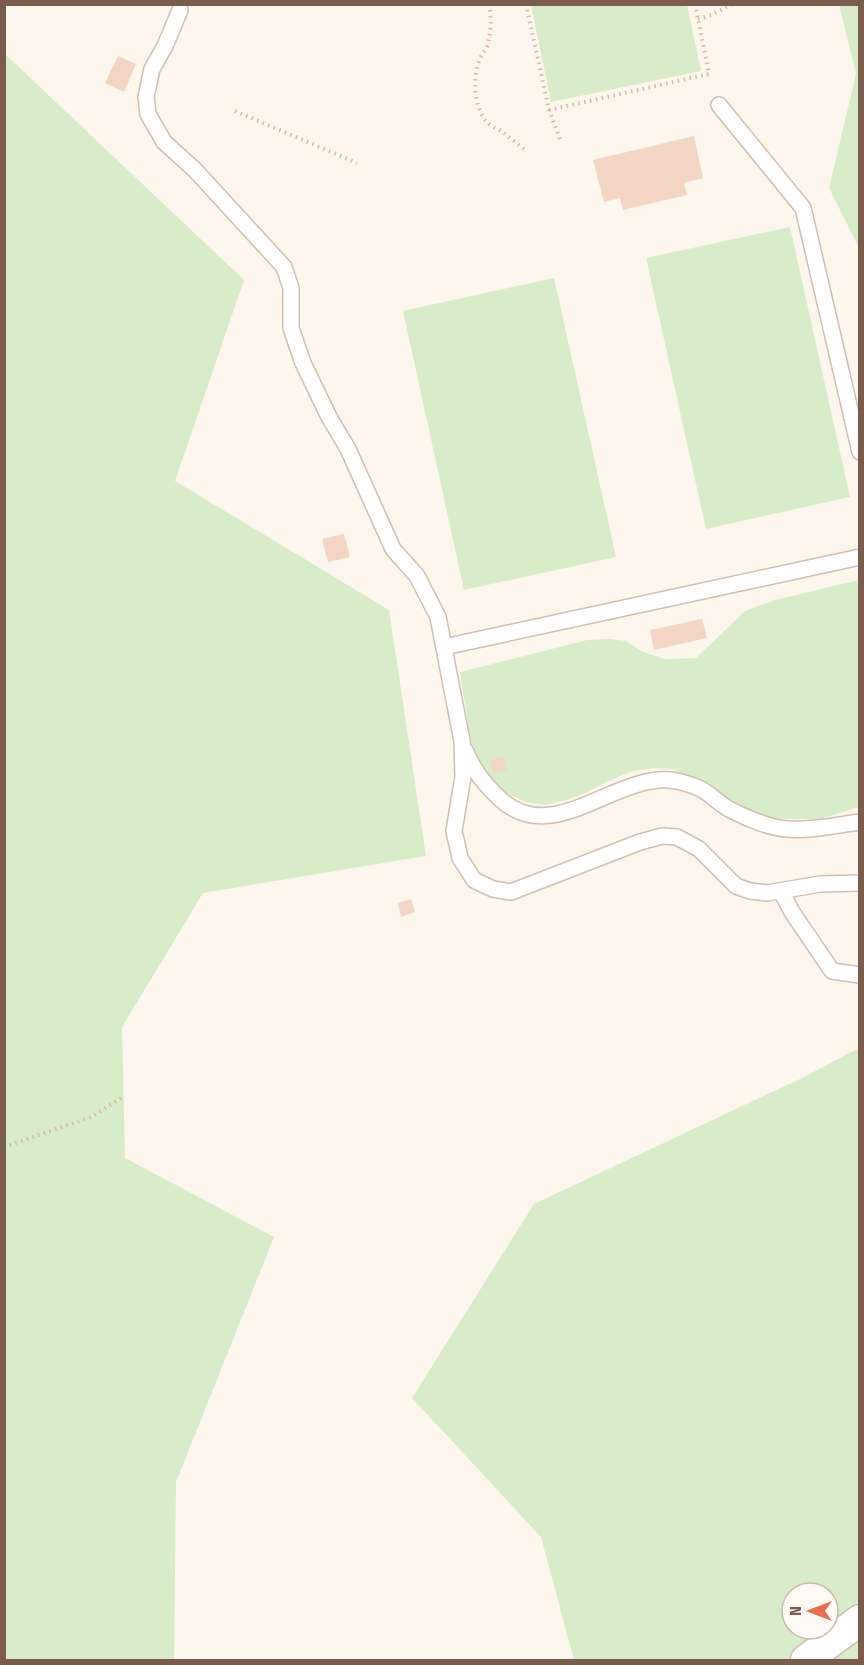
<svg xmlns="http://www.w3.org/2000/svg" width="864" height="1665" viewBox="0 0 864 1665" font-family="'Fira Sans Condensed',sans-serif">
	<style>
		.green { fill: #d8ecc9; fill-rule: evenodd }
		.building { fill: #f3d5c3 }
		.lines { fill: none; stroke-linecap: round; stroke-linejoin: round }
		.service-casing { stroke: #d1beb0; stroke-width: 18 }
		.minor-casing { stroke: #d1beb0; stroke-width: 33 }
		.path { stroke: #d9b8a5; stroke-width: 4; stroke-dasharray: 1.5 4.5; stroke-linecap: butt }
		.service { stroke: #fff; stroke-width: 15 }
		.minor { stroke: #fff; stroke-width: 30 }
	</style>
	<rect width="100%" height="100%" fill="#fdf6ec"/>
	<path class="green" d="M531,5h156l14,66 -150,31z
		M839,5h20v243l-30,-60 27,-114z
		M5,54l239,226 -69,201 214,129 37,246 -223,37 -81,134 3,131 149,79 -98,245 -2,178h-169z
		M790,227l60,270 -144,32 -60,-271z
		M554,278l62,279 -152,33 -61,-279z
		M859,580v227l-39,12h-45l-34,-12 -27,-18 -42,-20 -17,-1 -22,3 -25,10 -22,12 -20,7 -21,5 -19,-3 -26,-12 -16,-17 -13,-31 -11,-70 127,-32 22,-1 17,2 17,11 22,7 31,-1 49,-47 30,-11z
		M859,1048v612h-285l-33,-123 -129,-139 122,-194 268,-126zM792,1593h36v36h-36z"/>
	<path class="building" d="M118,56l18,8 -12,28 -19,-9z
		M694,136l9,42 -19,5 3,12 -64,15 -3,-12 -16,4 -11,-42z
		M344,534l6,23 -22,5 -6,-23z
		M702,619l5,19 -53,12 -4,-20z
		M504,757l3,13 -14,3 -3,-13z
		M411,899l4,13 -14,5 -3,-14z"/>
	<g class="lines">
		<g class="service-casing">
			<path id="service" d="M180,10l-15,36 -13,23 -6,28 2,17 16,28 31,28 89,97 7,21v40l12,35 26,54 19,32 45,100 24,27 21,41 24,124 1,36 -9,54 6,27 14,22 19,9 18,3 129,-50 22,-6 15,1 22,12 37,37 14,5 17,2 53,-9 40,-1
				M719,105l84,103 57,244
				M444,647l416,-90
				M465,750c7,18 19,34 34,48 53,50 112,-22 171,-18 9,1 23,5 31,9 11,6 19,16 30,21 15,8 39,18 56,19 24,2 49,-4 73,-7
				M781,891l11,21 40,59 28,4"/>
		</g>
		<g class="minor-casing">
			<path id="minor" d="M806,1660l54,-40"/>
		</g>
		<path class="path" d="M489,4c3,15 2,28 -2,43 -2,4 -5,7 -7,12 -8,17 -6,49 7,63 4,5 11,7 16,10 7,6 15,12 22,18
			M526,4l23,106 12,32
			M698,19l13,-4 22,-11
			M549,110l160,-36 -14,-70
			M235,111l122,52
			M4,1147l87,-30 30,-19"/>
		<use href="#service" class="service"/>
		<use href="#minor" class="minor"/>
	</g>
	<rect width="864" height="1665" fill="none" stroke="#7a5c4d" stroke-width="12"/>
	<g transform="translate(810 1611) rotate(270)"><circle r="28" fill="#fffaf3" stroke="#cabbb1" stroke-width="1.5"/>
	<path d="M0-4.5L10 22L0 15L-10 22Z" fill="#e76f51"/>
	<text y="-9" font-size="16" font-weight="bold" text-anchor="middle" fill="#7a5c4d">N</text>
	</g>
</svg>
